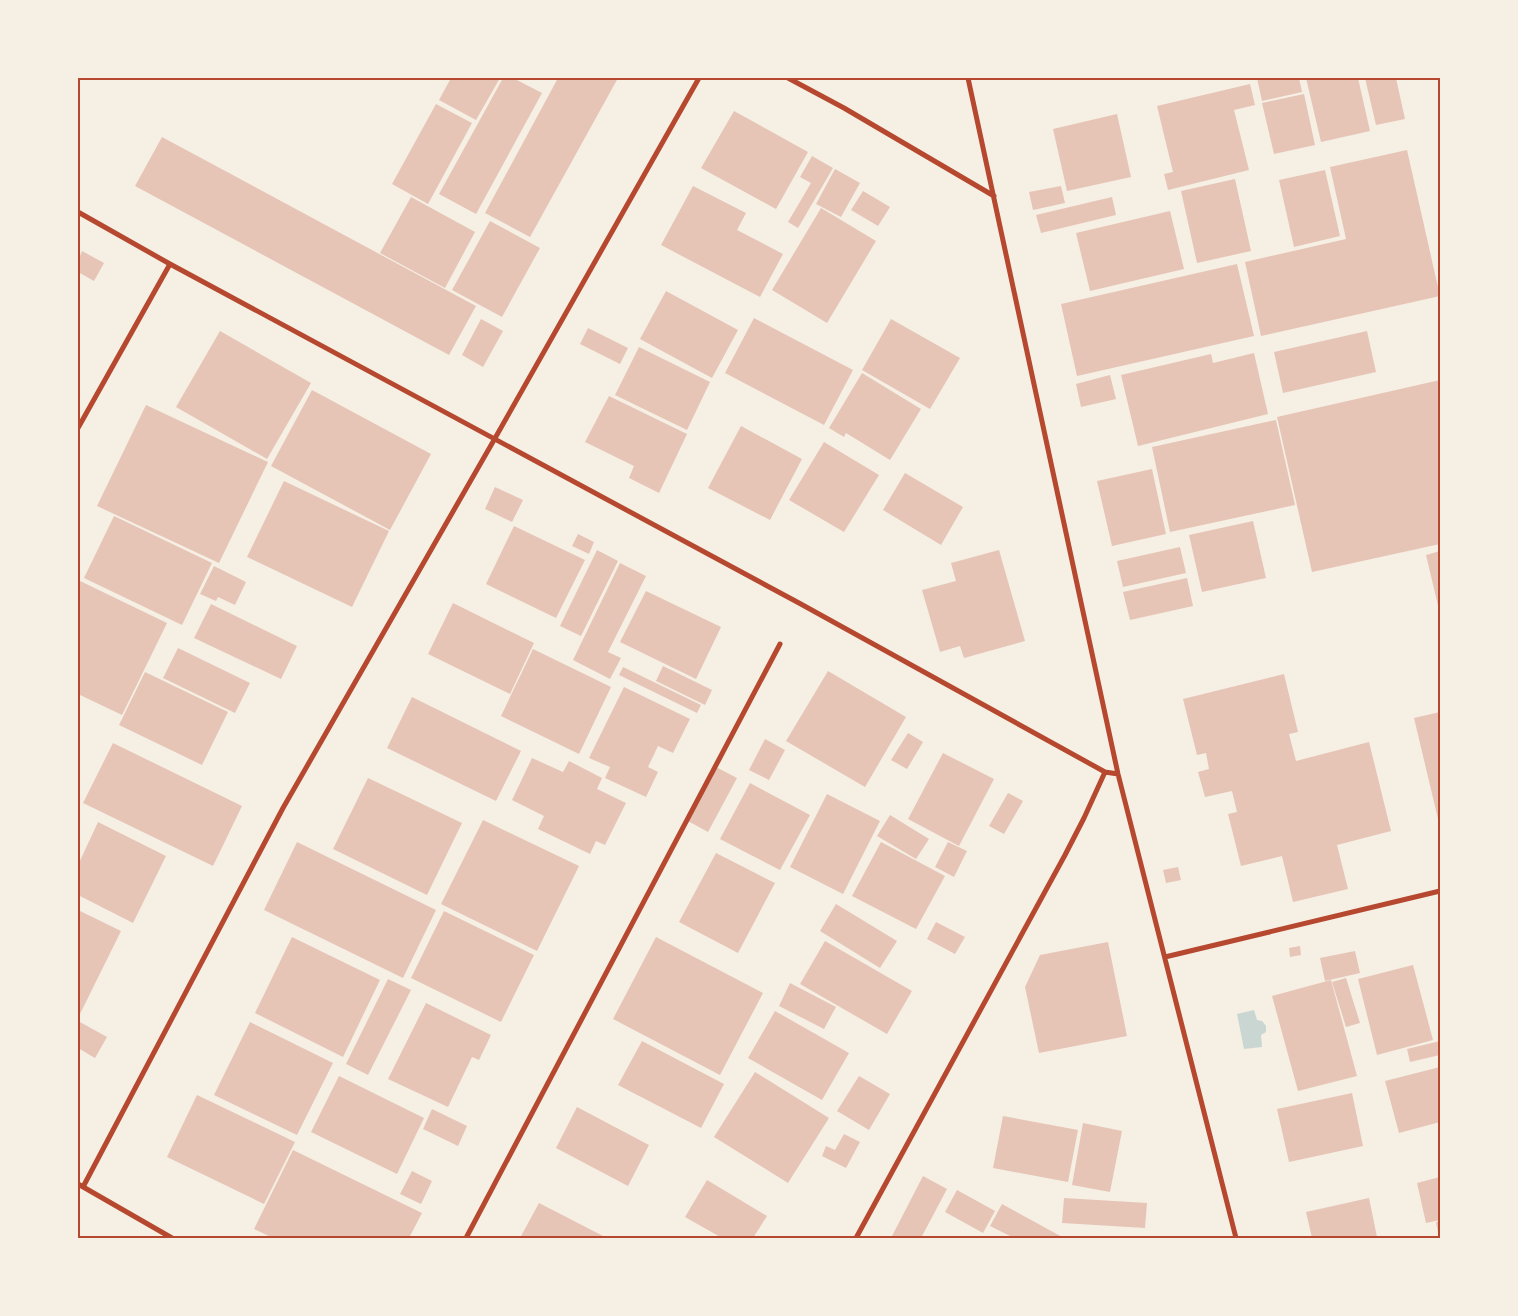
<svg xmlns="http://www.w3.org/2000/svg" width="1518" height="1316" viewBox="0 0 1518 1316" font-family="'Exo 2',sans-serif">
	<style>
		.water { fill: #c9d6d2 }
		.building { fill: #e6c5b7 }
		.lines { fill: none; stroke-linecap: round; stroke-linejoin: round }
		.minor { stroke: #b5482f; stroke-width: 5 }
		.neatline { fill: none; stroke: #b5482f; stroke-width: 2 }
	</style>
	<rect width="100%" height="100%" fill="#f6efe4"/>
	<path class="water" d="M1254,1010l3,10 5,1 4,5v6l-5,3 1,12 -18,2 -7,-35z"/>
	<path class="building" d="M451,78h49l-24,42 -37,-20z
		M503,78h10l29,15 -66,121 -37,-20z
		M558,78h60l-88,159 -45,-24z
		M1257,78h42l3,14 -40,9z
		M1306,78h52l12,53 -49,11z
		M1365,78h31l9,41 -29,6z
		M1250,84l5,21 -21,5 15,60 -81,20 -4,-16 9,-2 -16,-66z
		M1304,94l11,51 -41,9 -12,-51z
		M436,104l36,19 -44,81 -36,-20z
		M734,111l74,41 -32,57 -75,-41z
		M1117,114l14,63 -64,14 -14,-62z
		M162,137l314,169 -27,49 -314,-169z
		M1407,150l33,146 -179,40 -16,-74 101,-23 -16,-72z
		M812,156l21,12 -35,60 -10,-6 23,-39 -11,-6z
		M835,169l25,14 -19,34 -25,-13z
		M1325,170l15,66 -46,11 -15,-67z
		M1235,179l16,72 -54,12 -16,-72z
		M693,186l53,27 -9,17 46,24 -23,43 -99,-52z
		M1061,186l4,17 -32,7 -4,-18z
		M863,191l27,16 -12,19 -27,-16z
		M411,197l64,35 -30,56 -65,-35z
		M1112,197l4,18 -75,18 -5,-18z
		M821,208l55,33 -49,82 -55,-33z
		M1170,211l14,58 -94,22 -14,-58z
		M490,221l50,27 -38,69 -50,-27z
		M82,251l22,12 -10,18 -16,-9v-11z
		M1237,264l17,72 -177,40 -16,-72z
		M666,291l72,39 -26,48 -72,-39z
		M754,318l99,52 -29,55 -99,-52z
		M481,319l22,12 -20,36 -21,-12z
		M891,319l69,39 -30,51 -68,-39z
		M588,328l40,20 -8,16 -40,-20z
		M220,331l91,52 -44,76 -91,-52z
		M1367,331l9,41 -93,21 -9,-41z
		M639,347l71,35 -23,48 -72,-35z
		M1254,353l14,61 -130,32 -17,-71 90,-21 2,9z
		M862,373l59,36 -31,51 -44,-27 -2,4 -15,-9z
		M1110,375l6,24 -35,8 -5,-23z
		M1440,380v164l-128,28 -35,-155z
		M312,390l119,64 -41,76 -119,-64z
		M609,396l78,38 -28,59 -30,-15 5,-12 -49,-24z
		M146,405l122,57 -49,101 -122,-57z
		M1276,420l19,85 -125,27 -18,-85z
		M741,426l61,33 -32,61 -62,-32z
		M824,442l55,33 -35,57 -55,-32z
		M1152,469l14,65 -54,12 -15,-65z
		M905,473l58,34 -22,38 -58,-35z
		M284,481l105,50 -37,76 -105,-50z
		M495,487l28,13 -11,22 -27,-13z
		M114,516l98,47 -30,62 -98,-47z
		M1253,521l13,57 -64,14 -13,-57z
		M514,526l71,34 -29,58 -70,-34z
		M578,534l16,8 -5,12 -17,-8z
		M1180,547l6,26 -63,14 -6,-26z
		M597,550l21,11 -37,75 -21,-10z
		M999,550l26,91 -61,17 -4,-12 -20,6 -18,-62 34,-9 -5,-18z
		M1440,551v63l-14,-59z
		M620,563l26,13 -38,76 13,6 -11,21 -37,-19z
		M214,566l32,16 -11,23 -17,-8 -2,4 -16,-7z
		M1187,578l6,28 -63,14 -7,-28z
		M78,580l89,43 -45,92 -44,-21z
		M646,591l75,36 -25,52 -76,-37z
		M453,603l81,40 -24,51 -82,-40z
		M211,604l86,42 -16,33 -87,-41z
		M178,648l72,35 -15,30 -72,-35z
		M533,649l78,38 -32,67 -78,-38z
		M663,666l49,24 -7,15 -49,-24z
		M623,667l78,38 -4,8 -78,-38z
		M828,671l78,46 -41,70 -79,-46z
		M145,672l83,40 -26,53 -83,-40z
		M1284,674l14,58 -9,2 7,27 73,-19 22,89 -54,14 11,44 -55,13 -11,-46 -41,10 -13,-52 9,-2 -5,-21 -27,6 -7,-25 11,-3 -3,-16 -9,2 -14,-56z
		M624,687l66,32 -17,34 -15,-7 -10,21 10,5 -12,25 -41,-19 5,-11 -21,-9z
		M412,697l109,54 -25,50 -109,-53z
		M1440,712v106l-2,1 -24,-101z
		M908,733l15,9 -16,27 -16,-9z
		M765,739l20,11 -16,30 -20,-10z
		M113,743l129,63 -29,60 -130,-63z
		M943,753l51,26 -35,67 -51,-27z
		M532,758l31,14 6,-11 33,17 -5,11 29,14 -21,42 -9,-4 -6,13 -52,-25 6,-13 -32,-16z
		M716,767l21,11 -29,54 -20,-11z
		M368,778l94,45 -35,72 -94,-46z
		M750,783l60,32 -30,55 -60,-31z
		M1008,793l15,8 -19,33 -15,-8z
		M827,794l53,27 -37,73 -53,-27z
		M890,815l39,24 -13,20 -39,-23z
		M483,820l96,46 -42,85 -96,-47z
		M98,822l68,34 -33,67 -55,-28v-30z
		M297,842l139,68 -33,68 -139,-68z
		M881,842l64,34 -29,53 -64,-33z
		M948,842l19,9 -13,26 -19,-10z
		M716,853l59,30 -37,70 -59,-31z
		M1178,867l3,13 -15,3 -3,-13z
		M836,904l61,37 -17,27 -60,-37z
		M78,910l43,21 -41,83 -2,-1z
		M444,911l90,44 -33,67 -90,-44z
		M936,922l29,15 -10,17 -28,-15z
		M292,937l88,43 -37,77 -88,-44z
		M656,937l107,56 -43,82 -107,-56z
		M825,941l87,50 -25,43 -87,-50z
		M1108,942l19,94 -88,17 -14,-66 15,-32z
		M1300,946l1,9 -11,2 -1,-9z
		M1355,951l5,22 -35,8 -5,-23z
		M1413,965l20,75 -56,15 -19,-76z
		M1346,978l14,45 -14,4 -14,-45z
		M388,979l23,11 -43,85 -22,-11z
		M1331,980l26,96 -59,15 -26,-95z
		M790,983l46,24 -12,22 -45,-23z
		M426,1003l65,32 -12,25 -7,-3 -24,50 -60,-28z
		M775,1011l74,42 -27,47 -74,-42z
		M78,1021l29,16 -12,21 -17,-10z
		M250,1022l83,41 -36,72 -83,-40z
		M642,1041l82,43 -23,44 -83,-43z
		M1440,1041v14l-30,7 -3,-13z
		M1440,1067v55l-41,11 -14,-52z
		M755,1072l74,46 -41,65 -74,-46z
		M339,1076l85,42 -27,56 -86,-42z
		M859,1076l31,18 -21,36 -32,-19z
		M1352,1093l11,53 -74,16 -12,-53z
		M197,1095l98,47 -31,62 -97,-47z
		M577,1107l72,38 -21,41 -72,-38z
		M432,1109l35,17 -9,20 -35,-17z
		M1003,1116l75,14 -10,52 -75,-14z
		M1083,1123l39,8 -12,61 -38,-7z
		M844,1134l16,8 -14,26 -24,-12 4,-10 9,4z
		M293,1150l129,63 -13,25h-136l-19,-9z
		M412,1171l20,10 -11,23 -21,-10z
		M923,1176l24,13 -26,49h-30z
		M1440,1177v43l-14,3 -9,-40z
		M707,1180l60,36 -14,22h-31l-37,-21z
		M957,1190l38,21 -12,22 -38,-21z
		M1064,1198l83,5 -2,25 -83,-5z
		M1369,1198l8,39 -65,1 -6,-26z
		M539,1203l68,35h-87z
		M1002,1204l62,34h-50l-24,-12z
		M1440,1221v17h-1l-3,-16z"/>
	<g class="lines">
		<path class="minor" d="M788,78l56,30 150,88
			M968,78l150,696 118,464
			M78,212l92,52 629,339 306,169 13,2
			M78,428l92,-164
			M1165,957l275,-66
			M78,1184l94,54
			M83,1187l200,-379 211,-368 205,-362
			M466,1238l314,-594
			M856,1238l209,-383 19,-37 21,-46"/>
	</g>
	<rect width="1518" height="1316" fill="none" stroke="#f6efe4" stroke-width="158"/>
	<rect x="79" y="79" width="1360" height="1158" class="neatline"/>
</svg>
